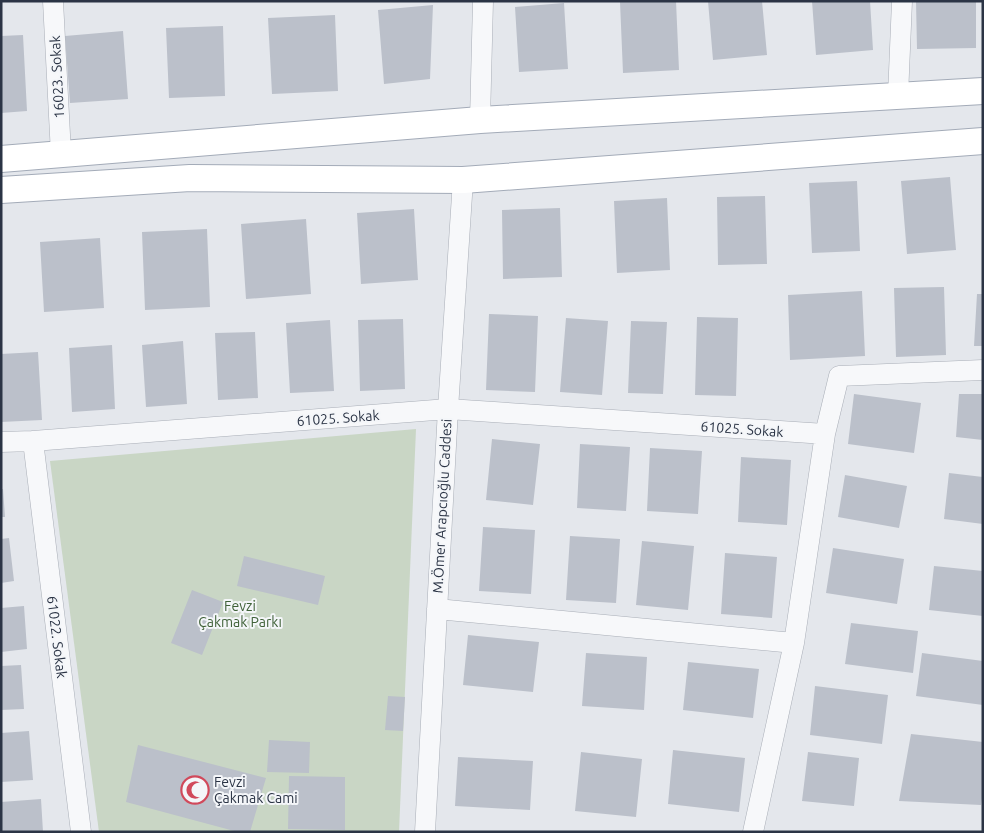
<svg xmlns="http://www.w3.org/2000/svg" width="984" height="833" viewBox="0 0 984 833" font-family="Ubuntu,sans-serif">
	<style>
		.green { fill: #c9d6c5 }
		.building { fill: #bbc0ca }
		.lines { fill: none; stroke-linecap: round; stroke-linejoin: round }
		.minor-casing { stroke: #a9aeb7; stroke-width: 21 }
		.major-casing { stroke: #a3abb8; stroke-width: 28 }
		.minor { stroke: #f7f8fa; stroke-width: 20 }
		.major { stroke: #fff; stroke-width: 26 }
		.labels { text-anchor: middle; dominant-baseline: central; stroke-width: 4; stroke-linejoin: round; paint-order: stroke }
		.street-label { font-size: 14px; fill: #2b3445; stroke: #f4f6f9 }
		.park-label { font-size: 14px; fill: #3f6138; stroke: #f4f6f9 }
		.poi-label { font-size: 14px; fill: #2b3445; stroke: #f4f6f9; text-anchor: start }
	</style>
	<rect width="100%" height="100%" fill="#e4e7ec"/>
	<path class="green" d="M416,429l-17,403h-300l-49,-371z"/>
	<path class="building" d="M638,1h38l3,69 -56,3 -3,-71z
		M708,1h54l5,54 -54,5z
		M812,1h58l3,49 -57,5z
		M916,1h60v47l-59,1z
		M564,3l4,66 -49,3 -4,-65z
		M433,5l-3,74 -46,5 -6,-74z
		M335,15l3,76 -66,3 -4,-76z
		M223,26l2,70 -56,2 -3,-70z
		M123,31l5,68 -58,4 -5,-67z
		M23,35l4,76 -26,2v-77z
		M950,177l6,73 -49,4 -6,-73z
		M857,181l3,70 -48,2 -3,-70z
		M765,196l2,68 -49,1 -1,-68z
		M667,198l3,72 -53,3 -3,-72z
		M560,208l2,69 -59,2 -1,-69z
		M414,209l4,71 -57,4 -4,-71z
		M306,219l5,75 -65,5 -5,-75z
		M207,229l3,78 -65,3 -3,-78z
		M100,238l4,70 -60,4 -4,-70z
		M944,287l2,68 -50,2 -2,-69z
		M862,291l3,65 -75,4 -2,-65z
		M977,294h6v52h-9z
		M489,314l49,2 -3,76 -49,-2z
		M697,317l41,1 -2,78 -41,-1z
		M566,318l42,3 -6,74 -42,-3z
		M403,319l2,70 -45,2 -2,-71z
		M330,320l4,71 -44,2 -4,-70z
		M631,321l36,1 -4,72 -35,-1z
		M255,332l3,66 -40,2 -3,-67z
		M183,341l4,63 -41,3 -4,-62z
		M112,345l3,64 -43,3 -3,-64z
		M38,352l4,68 -41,2v-68z
		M854,394l67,9 -7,50 -66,-9z
		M959,394h24v46l-27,-3z
		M492,439l48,5 -7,61 -47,-5z
		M580,444l50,3 -4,64 -49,-3z
		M650,448l52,3 -4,63 -51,-3z
		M741,457l50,3 -4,65 -49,-3z
		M949,473l34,4v47l-39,-5z
		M845,475l62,11 -8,42 -61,-11z
		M1,489h2l2,28h-4z
		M483,527l52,3 -4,64 -52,-3z
		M570,536l50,3 -4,64 -50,-3z
		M9,538l5,43 -13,2v-44z
		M642,541l52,5 -6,64 -52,-5z
		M833,548l71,11 -7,45 -71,-11z
		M725,553l52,4 -5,61 -51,-4z
		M244,556l81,20 -7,29 -81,-19z
		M934,566l49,5v45l-54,-6z
		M192,590l31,12 -21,53 -31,-12z
		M24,606l3,43 -26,3v-44z
		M851,623l67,8 -5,42 -68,-9z
		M468,635l71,7 -6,50 -70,-7z
		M586,653l61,4 -3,53 -62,-4z
		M922,653l61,8v44l-67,-9z
		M688,662l71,7 -6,49 -70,-8z
		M21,665l3,44 -23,1v-44z
		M815,686l73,9 -6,49 -72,-9z
		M388,696l17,1 -2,34 -18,-1z
		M29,731l4,49 -32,2v-49z
		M911,734l72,8v49l-2,14 -82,-4z
		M269,740l41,2 -1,31 -42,-1z
		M138,745l128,33 -16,54h-12l-112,-30z
		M673,750l72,8 -6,54 -71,-8z
		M581,752l61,7 -6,58 -61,-6z
		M808,752l51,6 -5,48 -52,-5z
		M458,757l75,4 -3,49 -75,-4z
		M289,776l56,1v53l-57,-1z
		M41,799l2,33h-42v-30z"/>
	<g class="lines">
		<g class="minor-casing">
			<path id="minor" d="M53,1l8,153
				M898,96l4,-95
				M480,120l3,-119
				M33,441l48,391
				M1,442l32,-1 415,-32 377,25
				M437,609l357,34
				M425,832l23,-423 15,-229
				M753,832l41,-189 31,-209 14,-58 144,-6"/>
		</g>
		<g class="major-casing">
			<path id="major" d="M1,159l479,-39 503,-29
				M1,190l189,-12 273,2 520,-39"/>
		</g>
		<use href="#minor" class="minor"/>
		<use href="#major" class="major"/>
	</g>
	<defs>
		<g id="mosque-ring" transform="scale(1.4375)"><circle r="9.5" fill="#f4f6f9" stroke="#d1495b" stroke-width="1.5"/><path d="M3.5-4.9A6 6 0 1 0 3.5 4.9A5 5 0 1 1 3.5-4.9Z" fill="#d1495b"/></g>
	</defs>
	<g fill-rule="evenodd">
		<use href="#mosque-ring" x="195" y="790"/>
	</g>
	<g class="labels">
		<g class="street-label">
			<text transform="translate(57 77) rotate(-93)">16023. Sokak</text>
			<text transform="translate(338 418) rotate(-4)">61025. Sokak</text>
			<text transform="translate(742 429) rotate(4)">61025. Sokak</text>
			<text transform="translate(442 506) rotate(-87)">M.Ömer Arapcıoğlu Caddesi</text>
			<text transform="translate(57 637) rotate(83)">61022. Sokak</text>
		</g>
		<g class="park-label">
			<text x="240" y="606">Fevzi<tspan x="240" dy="16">Çakmak Parkı</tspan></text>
		</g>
		<g class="poi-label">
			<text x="214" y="782">Fevzi<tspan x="214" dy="16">Çakmak Cami</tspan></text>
		</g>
	</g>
	<rect width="984" height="833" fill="none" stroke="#2b3445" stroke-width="5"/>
</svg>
